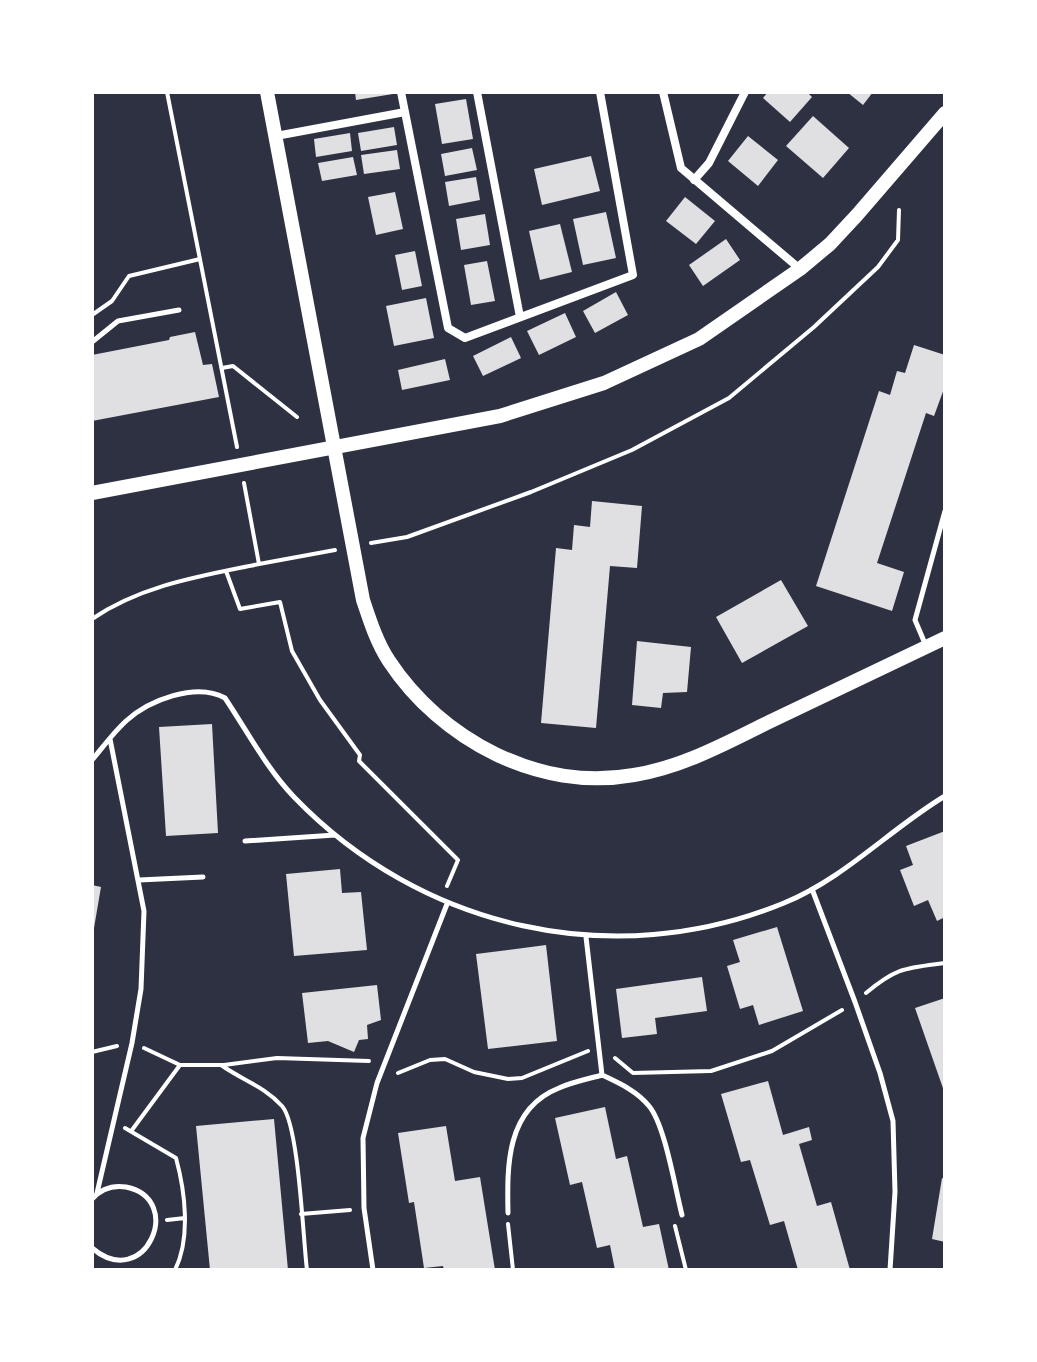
<svg xmlns="http://www.w3.org/2000/svg" width="1037" height="1362" viewBox="0 0 1037 1362" font-family="Lora,serif">
	<style>
		.building { fill: #e0e0e3 }
		.lines { fill: none; stroke-linecap: round; stroke-linejoin: round }
		.path { stroke: #fff; stroke-width: 4 }
		.service { stroke: #fff; stroke-width: 5 }
		.minor { stroke: #fff; stroke-width: 8 }
		.tertiary { stroke: #fff; stroke-width: 14 }
	</style>
	<rect width="100%" height="100%" fill="#2d3142"/>
	<path class="building" d="M355,92h38v2l-37,6z
		M768,92h39l5,5 -22,25 -27,-24z
		M847,92h26l-10,13z
		M466,99l7,40 -31,5 -7,-40z
		M813,116l36,32 -26,30 -37,-32z
		M394,127l3,18 -36,6 -3,-18z
		M350,133l2,18 -36,6 -2,-18z
		M748,136l30,24 -20,26 -30,-25z
		M472,148l5,22 -32,6 -4,-22z
		M397,150l3,19 -36,5 -3,-19z
		M591,156l9,35 -58,14 -8,-36z
		M353,157l4,18 -35,6 -4,-18z
		M476,177l4,23 -31,6 -4,-24z
		M395,192l8,37 -27,6 -8,-38z
		M685,197l30,24 -19,23 -30,-23z
		M606,212l10,46 -33,7 -10,-46z
		M485,214l5,31 -29,5 -5,-31z
		M560,224l12,48 -32,8 -11,-49z
		M726,239l14,21 -37,26 -14,-21z
		M415,251l7,35 -20,4 -7,-35z
		M487,261l8,40 -24,4 -7,-40z
		M616,292l12,23 -33,18 -12,-22z
		M426,298l8,40 -40,8 -8,-40z
		M565,313l11,24 -37,18 -12,-24z
		M195,332l8,33 9,-1 7,33 -127,24v-66l77,-15 1,-3z
		M511,337l10,21 -38,18 -10,-20z
		M914,345l31,10v31l-11,30 -8,-3 -49,150 27,9 -12,39 -76,-25 63,-195 11,4 7,-24 8,2z
		M445,359l5,21 -48,10 -4,-20z
		M592,501l50,5 -5,62 -27,-2 -14,162 -55,-5 15,-175 16,2 2,-25 16,2z
		M781,580l27,46 -66,37 -26,-46z
		M637,641l54,6 -4,45 -24,1 -2,15 -29,-3z
		M212,724l6,109 -52,3 -7,-109z
		M945,831v86l-8,4 -9,-21 -14,6 -14,-36 13,-5 -7,-19z
		M340,869l2,24 19,-1 6,58 -73,6 -8,-82z
		M92,885l9,2 -7,41h-2z
		M777,927l26,84 -44,14 -6,-20 -13,4 -13,-43 13,-4 -7,-22z
		M546,945l11,96 -69,8 -12,-95z
		M702,977l5,34 -52,7 2,16 -35,4 -6,-49z
		M377,985l4,35 -14,5 1,14 -9,1 -5,12 -26,-11 -20,2 -6,-50z
		M945,998v96l-30,-86z
		M768,1081l15,54 26,-8 3,13 -13,4 18,62 14,-4 19,68h-52l-14,-49 -14,4 -20,-65 -9,2 -20,-68z
		M605,1107l11,52 11,-3 16,71 16,-3 10,46h-54l-5,-25 -13,3 -15,-66 -12,3 -15,-67z
		M274,1119l14,151h-78l-14,-144z
		M446,1126l9,55 25,-4 15,93h-51l-1,-4 -19,2 -10,-66 -5,1 -11,-70z
		M942,1178l3,1v63l-13,-3z"/>
	<g class="lines">
		<path class="path" d="M167,92l70,355
			M92,315l20,-14 17,-25 71,-17
			M222,368l11,-2 64,51
			M244,483l15,81 76,-14
			M371,543l36,-6 124,-45 101,-42 97,-52 85,-71 64,-60 20,-27 1,-30
			M226,571l14,38 40,-7 12,49 28,49 40,55 -1,6 99,99 -11,26
			M92,619c50,-34 109,-43 167,-55
			M866,993c31,-26 40,-25 79,-30
			M144,1048l36,17h44l53,-7 92,3
			M92,1052l25,-6
			M615,1058l18,15 78,-2 61,-20 70,-41
			M221,1065c21,15 43,21 61,41 17,19 21,133 25,164
			M398,1073l32,-13 15,-1 29,13 34,7 14,-1 66,-27
			M125,1128l51,30c9,33 15,80 -1,112
			M132,1130l48,-65
			M301,1214l49,-4
			M167,1220l18,-2
			M508,1224l5,46
			M675,1226l11,44"/>
		<path class="service" d="M92,342l26,-21 61,-11
			M926,646l-11,-26 30,-109
			M92,760c11,-13 21,-27 34,-39 23,-21 70,-39 99,-23 22,33 42,71 69,99 127,132 320,176 490,106 61,-25 106,-74 161,-107
			M245,841l90,-6
			M139,880l64,-3
			M812,889l43,113 25,71 13,48 2,71 -5,78
			M586,937l16,138
			M97,1193l35,-150 9,-54 3,-78 -34,-172
			M92,1199c9,-10 21,-14 34,-12 60,12 19,106 -34,61
			M508,1213c-1,-47 -2,-104 51,-125 13,-6 29,-9 43,-13 17,8 35,16 47,31 16,19 26,82 33,109
			M373,1270l-9,-62 -1,-70 14,-55 70,-179"/>
		<path class="minor" d="M401,92l47,236 17,10 168,-63 -33,-183
			M477,92l43,225
			M663,92l18,76 119,101
			M276,136l129,-24
			M694,180l15,-17 36,-71"/>
		<path class="tertiary" d="M267,92l96,508c7,21 14,43 26,61 52,79 150,131 245,114 49,-8 92,-32 135,-53 59,-28 117,-56 176,-84
			M92,493l408,-77 104,-33 95,-44 101,-70 30,-25 27,-29 88,-102"/>
	</g>
	<rect width="1037" height="1362" fill="none" stroke="#ffffff" stroke-width="188"/>
</svg>
